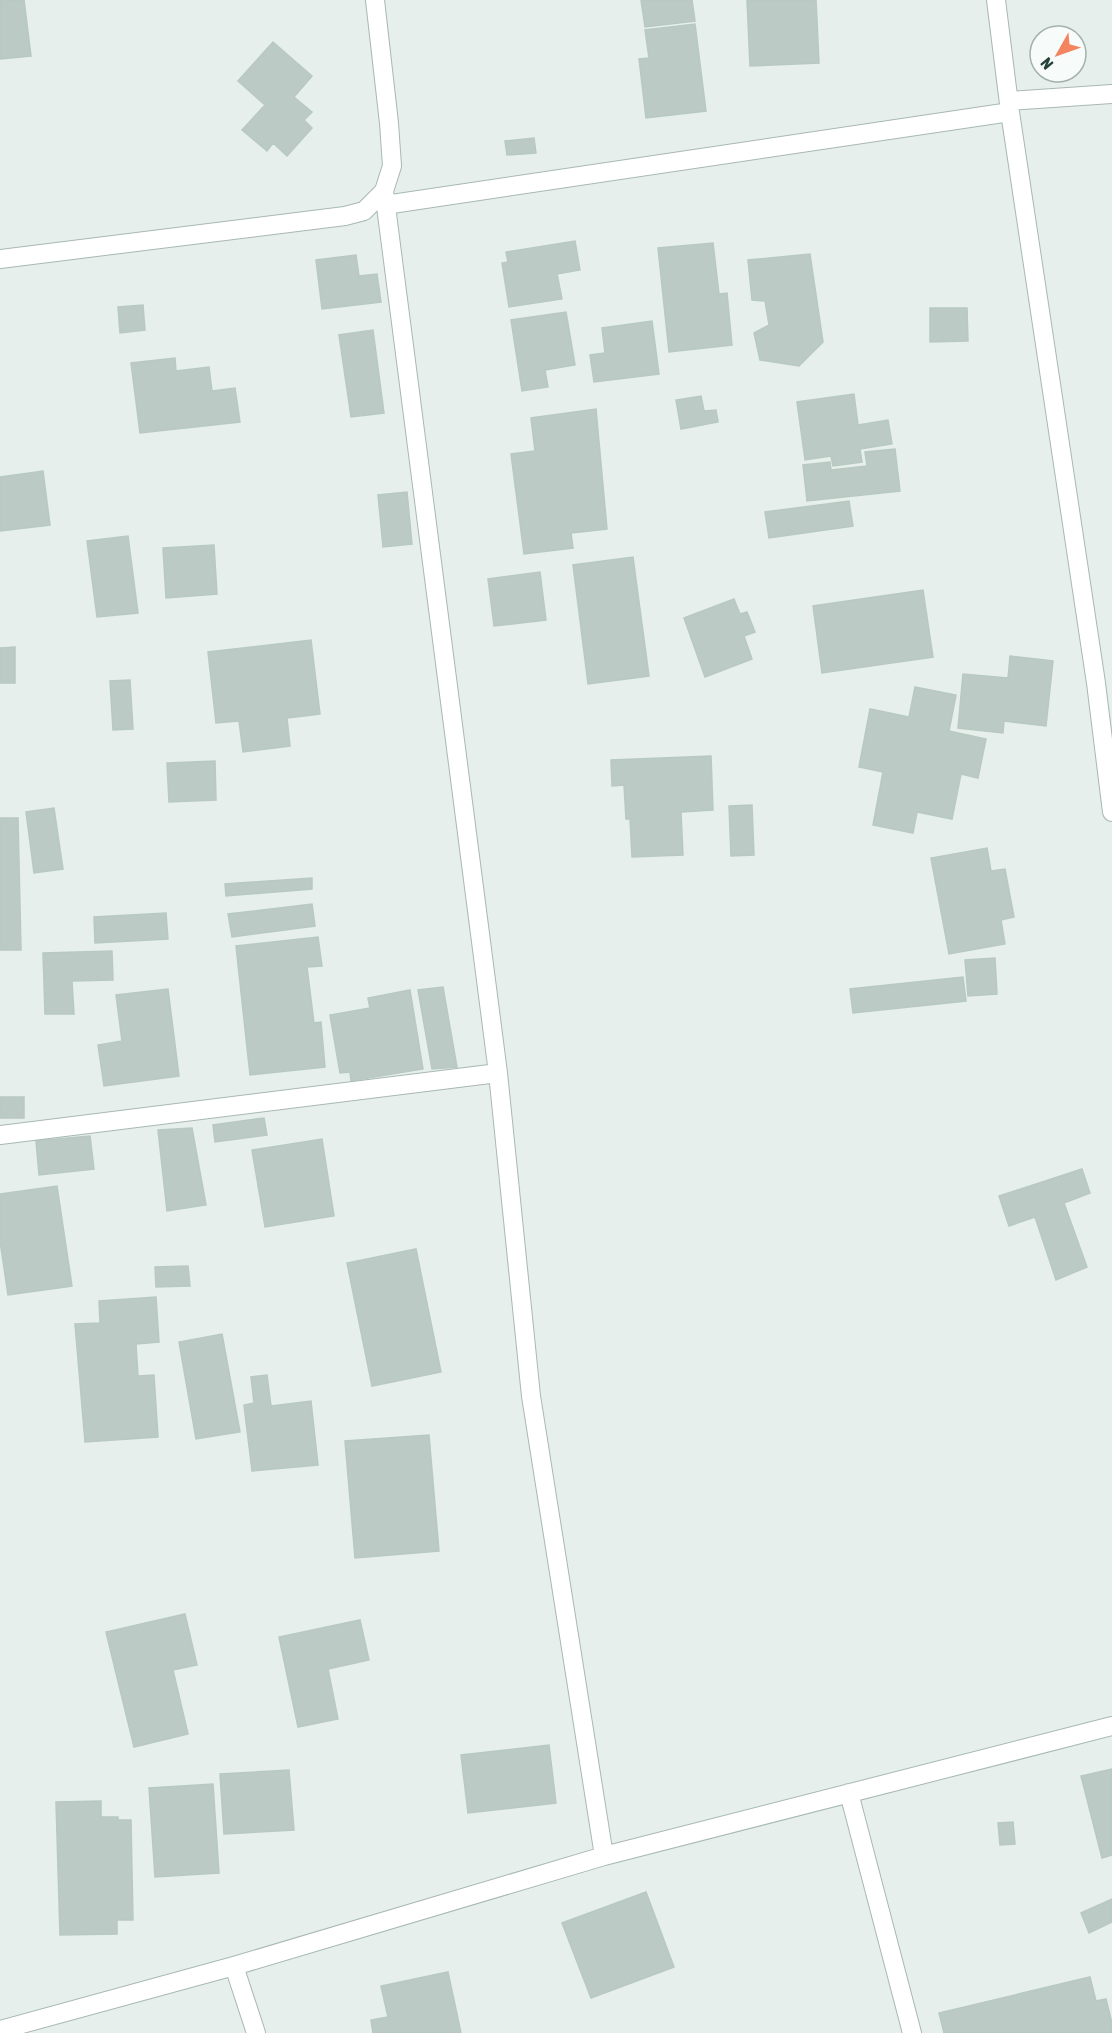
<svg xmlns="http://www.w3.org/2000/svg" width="1112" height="2033" viewBox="0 0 1112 2033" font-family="'Asap Condensed',sans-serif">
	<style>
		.building { fill: #bbcac4; stroke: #b8c9c2; stroke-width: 1.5 }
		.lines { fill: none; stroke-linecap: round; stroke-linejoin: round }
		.minor-casing { stroke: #a8b8b2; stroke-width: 20 }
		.minor { stroke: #fff; stroke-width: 18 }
	</style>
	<rect width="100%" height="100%" fill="#e6efeb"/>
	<path class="building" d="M0,0h24l7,56 -31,3z
		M641,0h51l3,21 -50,6z
		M747,0h69l3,63 -69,3z
		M695,24l11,87 -60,7 -7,-59 10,-1 -4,-28z
		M273,42l39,34 -18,21 18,15 -8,8 8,8 -25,28 -14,-13 -6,8 -25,-21 23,-25 -27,-24z
		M534,138l2,15 -29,2 -2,-14z
		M575,241l5,29 -23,4 5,25 -53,8 -7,-44 6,-1 -2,-10z
		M713,243l6,51 8,-1 5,52 -63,7 -11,-104z
		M810,254l13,88 -24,24 -39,-6 -6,-27 15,-8 -4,-24 -13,-1 -4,-40z
		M356,255l3,21 18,-2 4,28 -59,7 -6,-49z
		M143,305l2,25 -25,3 -2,-26z
		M930,308h37l1,33 -38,1z
		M566,312l9,53 -30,5 3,17 -26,4 -11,-71z
		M652,321l7,53 -65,8 -4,-27 15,-2 -3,-25z
		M373,330l11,83 -33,4 -12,-82z
		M175,358l1,13 33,-4 3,24 23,-3 5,34 -100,11 -9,-70z
		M854,394l4,31 30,-5 4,24 -32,5 2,13 -29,4 -2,-10 -26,4 -8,-58z
		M701,396l3,15 12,-1 2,12 -37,7 -5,-29z
		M596,409l11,120 -36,4 2,15 -49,6 -13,-100 24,-3 -4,-33z
		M895,449l5,42 -93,10 -4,-36 27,-3 1,8 36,-4 -2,-14z
		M43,471l7,54 -50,6v-54z
		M407,492l5,52 -29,3 -5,-52z
		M849,501l4,25 -84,12 -4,-26z
		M128,536l10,77 -41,4 -10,-76z
		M214,545l3,49 -51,4 -3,-50z
		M633,557l16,119 -61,8 -15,-119z
		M540,572l6,48 -52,6 -6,-47z
		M923,590l10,67 -111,16 -9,-67z
		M734,599l6,15 7,-2 8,20 -11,4 8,23 -47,18 -21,-59z
		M311,640l9,74 -33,4 3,28 -47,6 -4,-31 -23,2 -8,-71z
		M15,647v36h-15v-35z
		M1010,656l43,5 -7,65 -42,-5 -1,12 -45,-5 5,-54 45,4z
		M130,680l3,49 -20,1 -3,-49z
		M915,687l41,8 -7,36 37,8 -8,39 -17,-4 -9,45 -35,-7 -4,21 -40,-8 10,-53 -24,-5 11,-58 39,8z
		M711,756l2,54 -32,2 2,43 -51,2 -2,-38h-4l-2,-34 -12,1 -1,-26z
		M215,761l1,39 -47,2 -2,-39z
		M752,805l2,50 -23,1 -2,-50z
		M54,808l9,61 -29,4 -8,-61z
		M0,818h18l3,132h-21z
		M987,848l4,23 14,-2 9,48 -13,3 4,24 -56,10 -18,-96z
		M312,878v11l-86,7 -1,-12z
		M312,904l3,22 -83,11 -4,-23z
		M166,913l2,26 -73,4 -1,-26z
		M318,937l4,29 -15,1 7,56 7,-1 4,45 -75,8 -14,-129z
		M112,951l1,29 -41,1 2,33h-29l-2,-61z
		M995,958l2,36 -29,2 -3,-36z
		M963,977l3,24 -113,12 -3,-24z
		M443,987l14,80 -25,2 -14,-79z
		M168,989l11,87 -75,10 -6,-41 24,-4 -6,-46z
		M410,990l13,79 -72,12 -1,-9 -10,1 -10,-58 40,-7 -2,-10z
		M0,1097h24v21h-24z
		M264,1118l3,17 -52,7 -2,-17z
		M192,1128l14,77 -39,6 -9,-81z
		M90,1136l4,33 -55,6 -3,-34z
		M322,1139l12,77 -69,11 -13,-77z
		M1082,1169l8,24 -26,10 23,64 -31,13 -21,-63 -26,9 -10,-30z
		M57,1186l15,100 -64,9 -8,-54v-47z
		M416,1249l25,123 -69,14 -25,-123z
		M188,1266l2,20 -34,1 -1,-20z
		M156,1297l3,45 -23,2 2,32 16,-1 4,62 -73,5 -10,-118 25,-1 -1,-22z
		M222,1334l18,98 -44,7 -17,-97z
		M267,1375l4,31 40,-5 7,64 -66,6 -8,-66 10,-2 -3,-26z
		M429,1435l10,116 -84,7 -10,-117z
		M185,1614l12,51 -24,5 15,64 -54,13 -28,-115z
		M360,1620l9,40 -41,9 10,50 -40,8 -19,-90z
		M549,1745l7,58 -88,10 -7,-58z
		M1112,1769v86l-10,3 -21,-82z
		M289,1770l5,60 -70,4 -4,-60z
		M213,1784l6,89 -64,4 -6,-89z
		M101,1801v16h17v3h13l2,100h-16v14l-57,1 -4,-133z
		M1013,1822l2,22 -15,1 -2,-22z
		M646,1892l28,75 -83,31 -29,-75z
		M1112,1899v23l-23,11 -8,-20z
		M448,1972l13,61h-88l-2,-13 17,-3 -7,-31z
		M1090,1977l6,24 10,-2 6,24v10h-168l-5,-20z"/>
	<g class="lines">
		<g class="minor-casing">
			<path id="minor" d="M996,0l14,112 86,571 16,129
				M1009,101l103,-7
				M384,191l114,882 33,323 73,460
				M385,205l625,-93
				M0,259l345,-43 19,-5 20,-20 8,-25 -3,-43 -14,-123
				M0,1135l498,-62
				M849,1793l63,240
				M234,1966l22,67
				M0,2030l234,-64 370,-110 508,-130"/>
		</g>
		<use href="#minor" class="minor"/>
	</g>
	<g transform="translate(1058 54) rotate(230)"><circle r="28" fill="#f7fbf9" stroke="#a3b1ad" stroke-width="1.5"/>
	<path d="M0-4.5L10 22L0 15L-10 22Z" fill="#f4845f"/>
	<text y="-9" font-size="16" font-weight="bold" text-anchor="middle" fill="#24423a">N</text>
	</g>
</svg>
